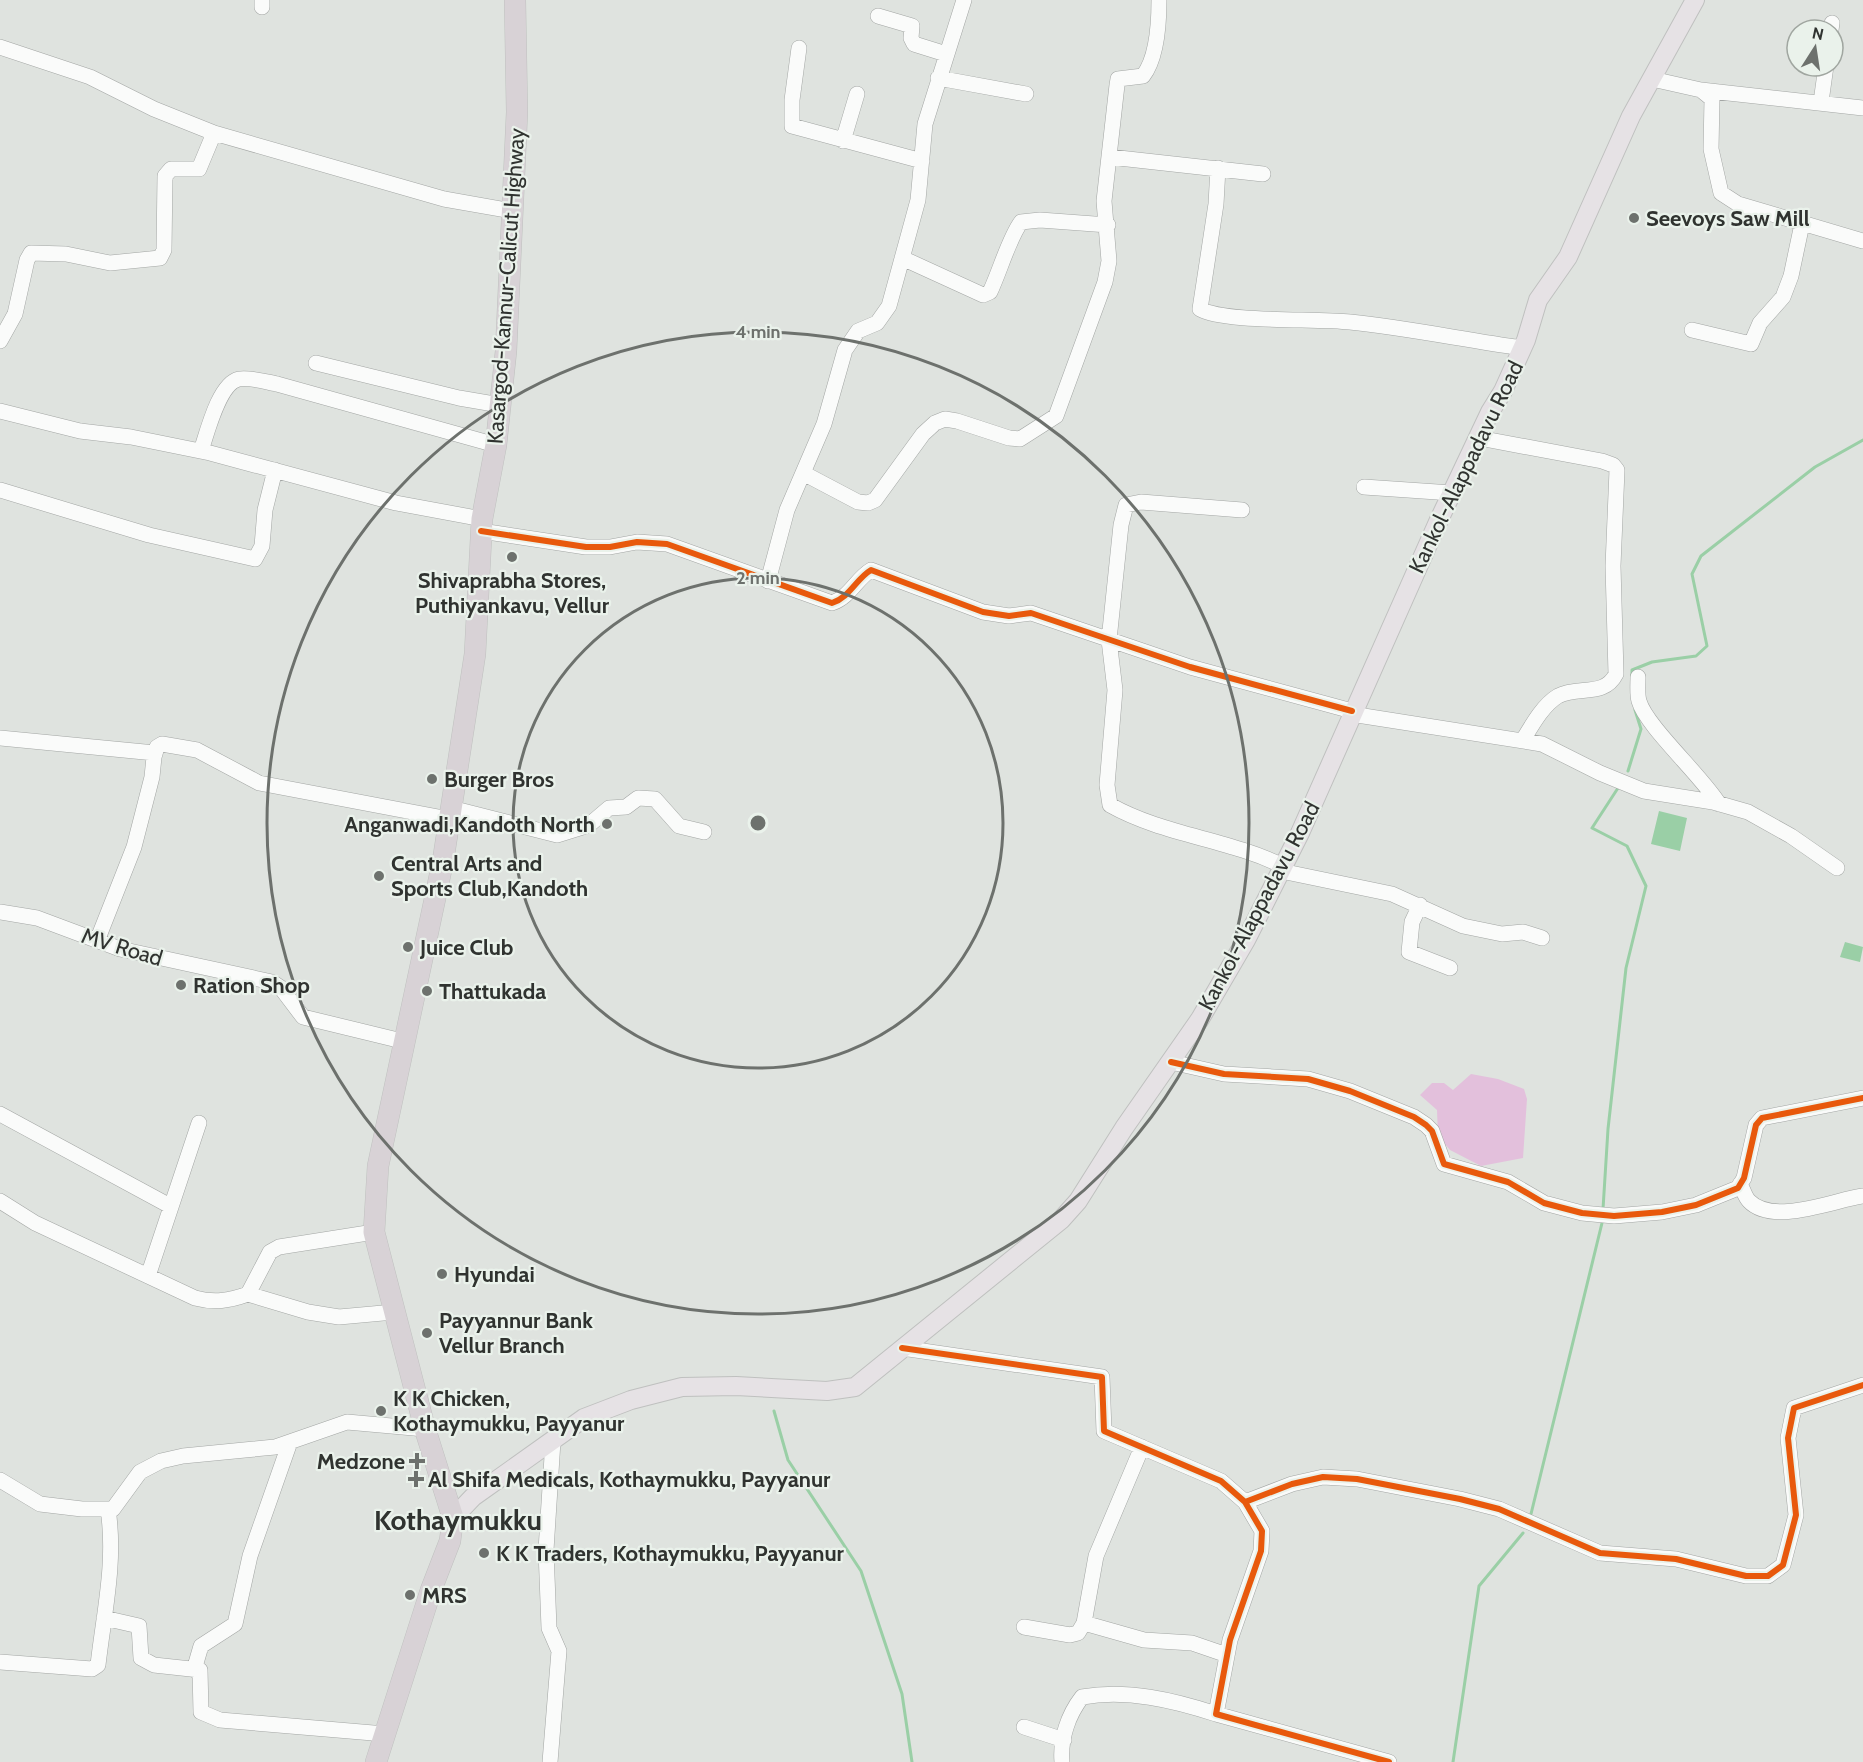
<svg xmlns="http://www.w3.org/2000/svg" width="1863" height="1762" viewBox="0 0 1863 1762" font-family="Cabin,sans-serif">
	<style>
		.green { fill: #e3c0dc }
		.water { fill: #9acfa6 }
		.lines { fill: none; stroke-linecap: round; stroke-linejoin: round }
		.stream { stroke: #9acfa6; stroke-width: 3 }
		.minor-casing { stroke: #a3a6a4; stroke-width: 16 }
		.major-casing { stroke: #bfc0bf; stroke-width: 20 }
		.highway-casing { stroke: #bfc0bf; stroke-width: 22 }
		.minor { stroke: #fafbfa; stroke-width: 15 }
		.major { stroke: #e6e2e5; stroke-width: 18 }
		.highway { stroke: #d8d2d6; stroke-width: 21 }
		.cycleway-casing { stroke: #eaf2eb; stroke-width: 10 }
		.cycleway { stroke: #e8590c; stroke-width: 6 }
		.ring { fill: none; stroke: #6d716d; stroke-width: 3 }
		.poi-dot { fill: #6d716d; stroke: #eaf2eb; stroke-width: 2 }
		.labels { text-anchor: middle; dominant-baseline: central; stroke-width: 4.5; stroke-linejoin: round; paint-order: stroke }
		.poi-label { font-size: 22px; font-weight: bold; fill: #303330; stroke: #eaf2eb; text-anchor: start }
		.street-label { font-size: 22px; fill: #303330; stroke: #eaf2eb }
		.district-label { font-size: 28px; font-weight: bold; fill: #303330; stroke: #eaf2eb }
		.centre { fill: #6d716d; stroke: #eaf2eb; stroke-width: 3 }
		.ring-label { font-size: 18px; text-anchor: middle; font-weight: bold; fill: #6d716d; stroke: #eaf2eb; stroke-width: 4.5; stroke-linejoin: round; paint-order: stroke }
	</style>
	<rect width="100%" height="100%" fill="#dfe3df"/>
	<path class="green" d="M1471,1074l27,5 26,10 3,10 -4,59 -42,8 -31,-16 -12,-14 -1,-26 -17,-15 12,-12h12l9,7z"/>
	<path class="water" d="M1659,811l28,7 -7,33 -29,-7z
		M1845,942l18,5 -3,15 -20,-5z"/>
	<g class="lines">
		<path class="stream" d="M1632,677v-7l20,-8 44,-6 11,-10 -15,-72 9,-18 114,-89 48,-27
			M1628,771l13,-42 -6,-19
			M1603,1209l5,-80 18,-161 20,-82 -19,-40 -35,-18 26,-40
			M774,1411l14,49 73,111 41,123 10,68
			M1531,1514l71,-291
			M1453,1762l26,-176 44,-53"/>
		<g class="minor-casing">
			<path id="minor" d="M262,7v-7
				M878,16l34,10 -1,12 3,6 32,10
				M1831,30l1,-7
				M0,47l90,30 64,32 60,24 230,66 68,12
				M799,48l-7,52v26l130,35
				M938,78l88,16
				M1652,79l49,11 11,9 -1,50 10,44 17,11 125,37
				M1701,90l162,18
				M1821,102l5,-36
				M843,141l14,-47
				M1110,157l153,17
				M1218,168l-2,36 -16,105c25,14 116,9 150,13 58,6 115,18 173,26
				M902,258l81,37 7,-3c10,-21 19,-54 31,-70l19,-2 68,5
				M1692,330l59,14 9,-21 23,-26 8,-21 11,-52
				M0,341l15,-27 12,-54 4,-7 35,1 44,9 50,-5 4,-8 1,-74 6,-7h28l15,-36
				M316,363l143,35 41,7
				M0,411l80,20 51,6 79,16 186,50 86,16
				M1479,438l123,23 11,4 4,5 -4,96 3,108c-12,24 -38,11 -58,22 -15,9 -26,29 -35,44
				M201,451c6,-18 18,-68 38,-72 11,-2 27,3 38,5l219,61
				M803,473l55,29 10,1 7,-3 48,-66 12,-11 10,-4 12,2 52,17 11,1 36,-23 49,-134 4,-21 -5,-60 13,-116 1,-6 25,-3c14,-18 16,-54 16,-76
				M1364,487l88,6
				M0,490l149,45 106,24 7,-13 3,-36 10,-40
				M1242,510l-101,-8 -15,3 -5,20 -12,115 6,50 -8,95 3,20c53,30 118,34 173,61
				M481,531l105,16h24l27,-5 30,2 165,59c18,-6 24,-24 39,-33l112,42 26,4 22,-3 159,54 162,44
				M768,581l19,-71 37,-86 21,-74 13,-19 19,-8 12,-17 29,-106 7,-76 39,-124
				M1638,677c0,8 -1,17 1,24 7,25 62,74 80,103
				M1351,714l191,30 58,29 44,18 69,11 35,10 43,24 46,32
				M0,738l155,15
				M451,808l106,27 32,-10 20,-17 17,-1 12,-9 17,1 24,27 25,6
				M1281,871l111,23 71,32 39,8 21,-2 19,6
				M1420,905l-8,17 -3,30 41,16
				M0,912l37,6 83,31 152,33 9,6 22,29 103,25
				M97,941l37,-94 18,-70 2,-20 3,-10 5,-3 35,6 62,33 190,36
				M1171,1062l53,12 84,5 42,12 64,26 12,8 6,6 12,33 64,18 36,21 38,10 32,3 48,-4 34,-7 42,-17 6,-10 12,-53 6,-7 101,-20
				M0,1114l170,92
				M1740,1184c3,5 5,13 9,17 24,25 85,-1 114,-5
				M0,1201l35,22 160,75c19,5 34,3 53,-4l22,-42 9,-5 95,-15
				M148,1276l51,-153
				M248,1294l60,18 31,5 55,-5
				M902,1348l200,29 2,54 117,50 24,21 17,29 -1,20 -31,89 -14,74 173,48
				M0,1480l40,24 42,5h31l27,-37 21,-11 22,-5 92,-9 72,-25 78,7
				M1245,1502l47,-18 31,-7 34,2 103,20 39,10 101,44 76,6 70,17h22l15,-11 13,-50 -8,-77 6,-30 69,-23
				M104,1618l35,8 2,32 13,7 46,5 1,42 19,8 165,14
				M1084,1623l60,17 48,3 35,12
				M1024,1627l46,8 8,-2 6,-10 12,-67 46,-109
				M0,1662l92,7 6,-4c6,-53 18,-103 10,-156
				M194,1670l7,-24 34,-22 15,-68 40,-114
				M1024,1727l40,13
				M550,1762l9,-111 -10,-23 -3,-78 7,-109
				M1062,1762c-2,-23 6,-47 20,-65 45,-8 91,3 134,17"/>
		</g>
		<g class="major-casing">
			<path id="major" d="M453,1518l20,-21 111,-79 47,-18 51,-13 54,-1 91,5 28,-4 206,-167 17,-19 46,-73 76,-109 46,-79 54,-107 138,-311 52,-110 13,-21 23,-51 12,-40 30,-43 63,-141 64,-116"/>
		</g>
		<g class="highway-casing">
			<path id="highway" d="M376,1762l55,-172 19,-49 3,-23 -28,-89 -51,-197 4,-66 65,-305 32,-207 7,-135 14,-74 10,-94 11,-239 -2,-112"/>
		</g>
		<use href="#minor" class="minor"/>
		<use href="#major" class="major"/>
		<use href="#highway" class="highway"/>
		<g class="cycleway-casing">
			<path id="cycleway" d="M481,531l105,16h24l27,-5 30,2 165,59c18,-6 24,-24 39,-33l112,42 26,4 22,-3 159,54 162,44
				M1171,1062l53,12 84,5 42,12 64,26 12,8 6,6 12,33 64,18 36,21 38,10 32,3 48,-4 34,-7 42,-17 6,-10 12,-53 6,-7 101,-20
				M902,1348l200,29 2,54 117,50 24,21 17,29 -1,20 -31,89 -14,74 173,48
				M1245,1502l47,-18 31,-7 34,2 103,20 39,10 101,44 76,6 70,17h22l15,-11 13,-50 -8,-77 6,-30 69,-23"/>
		</g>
		<use href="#cycleway" class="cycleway"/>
	</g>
	<g class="ring">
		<circle cx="758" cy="823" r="245"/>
		<circle cx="758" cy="823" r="491"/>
	</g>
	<g class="poi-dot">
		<circle cx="1634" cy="218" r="6"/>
		<circle cx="512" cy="557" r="6"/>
		<circle cx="432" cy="779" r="6"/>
		<circle cx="607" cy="824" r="6"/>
		<circle cx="379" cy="876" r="6"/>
		<circle cx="408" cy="947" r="6"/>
		<circle cx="181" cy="985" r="6"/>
		<circle cx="427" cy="991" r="6"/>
		<circle cx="442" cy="1274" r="6"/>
		<circle cx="427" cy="1333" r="6"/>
		<circle cx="381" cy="1411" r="6"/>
		<path d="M414 1452h6v6h6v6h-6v6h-6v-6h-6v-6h6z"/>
		<path d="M413 1470h6v6h6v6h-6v6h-6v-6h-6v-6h6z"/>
		<circle cx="484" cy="1553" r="6"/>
		<circle cx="410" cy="1595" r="6"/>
	</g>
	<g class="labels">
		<g class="poi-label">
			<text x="1646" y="218">Seevoys Saw Mill</text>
			<text x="512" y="580" text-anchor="middle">Shivaprabha Stores,<tspan x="512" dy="25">Puthiyankavu, Vellur</tspan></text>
			<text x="444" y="779">Burger Bros</text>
			<text x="595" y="824" text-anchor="end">Anganwadi,Kandoth North</text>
			<text x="391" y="863">Central Arts and<tspan x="391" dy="25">Sports Club,Kandoth</tspan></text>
			<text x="420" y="947">Juice Club</text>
			<text x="193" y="985">Ration Shop</text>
			<text x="439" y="991">Thattukada</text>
			<text x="454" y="1274">Hyundai</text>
			<text x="439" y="1320">Payyannur Bank<tspan x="439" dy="25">Vellur Branch</tspan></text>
			<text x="393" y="1398">K K Chicken,<tspan x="393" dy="25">Kothaymukku, Payyanur</tspan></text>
			<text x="405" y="1461" text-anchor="end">Medzone</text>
			<text x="428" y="1479">Al Shifa Medicals, Kothaymukku, Payyanur</text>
			<text x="496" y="1553">K K Traders, Kothaymukku, Payyanur</text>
			<text x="422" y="1595">MRS</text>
		</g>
		<g class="street-label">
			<text transform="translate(506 286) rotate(-86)">Kasargod-Kannur-Calicut Highway</text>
			<text transform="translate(1466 467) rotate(-64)">Kankol-Alappadavu Road</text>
			<text transform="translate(1259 906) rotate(-62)">Kankol-Alappadavu Road</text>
			<text transform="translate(122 947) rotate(17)">MV Road</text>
		</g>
		<g class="district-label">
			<text x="458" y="1520">Kothaymukku</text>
		</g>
	</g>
	<circle cx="758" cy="823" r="9" class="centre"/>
	<g class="ring-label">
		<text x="758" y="338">4 min</text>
		<text x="758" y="584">2 min</text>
	</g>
	<g transform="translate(1815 48) rotate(12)"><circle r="28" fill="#eaf2eb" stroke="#a0a6a0" stroke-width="1.5"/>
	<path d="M0-4.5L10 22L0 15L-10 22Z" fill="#6d716d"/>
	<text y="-9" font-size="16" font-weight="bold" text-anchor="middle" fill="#303330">N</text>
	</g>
</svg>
